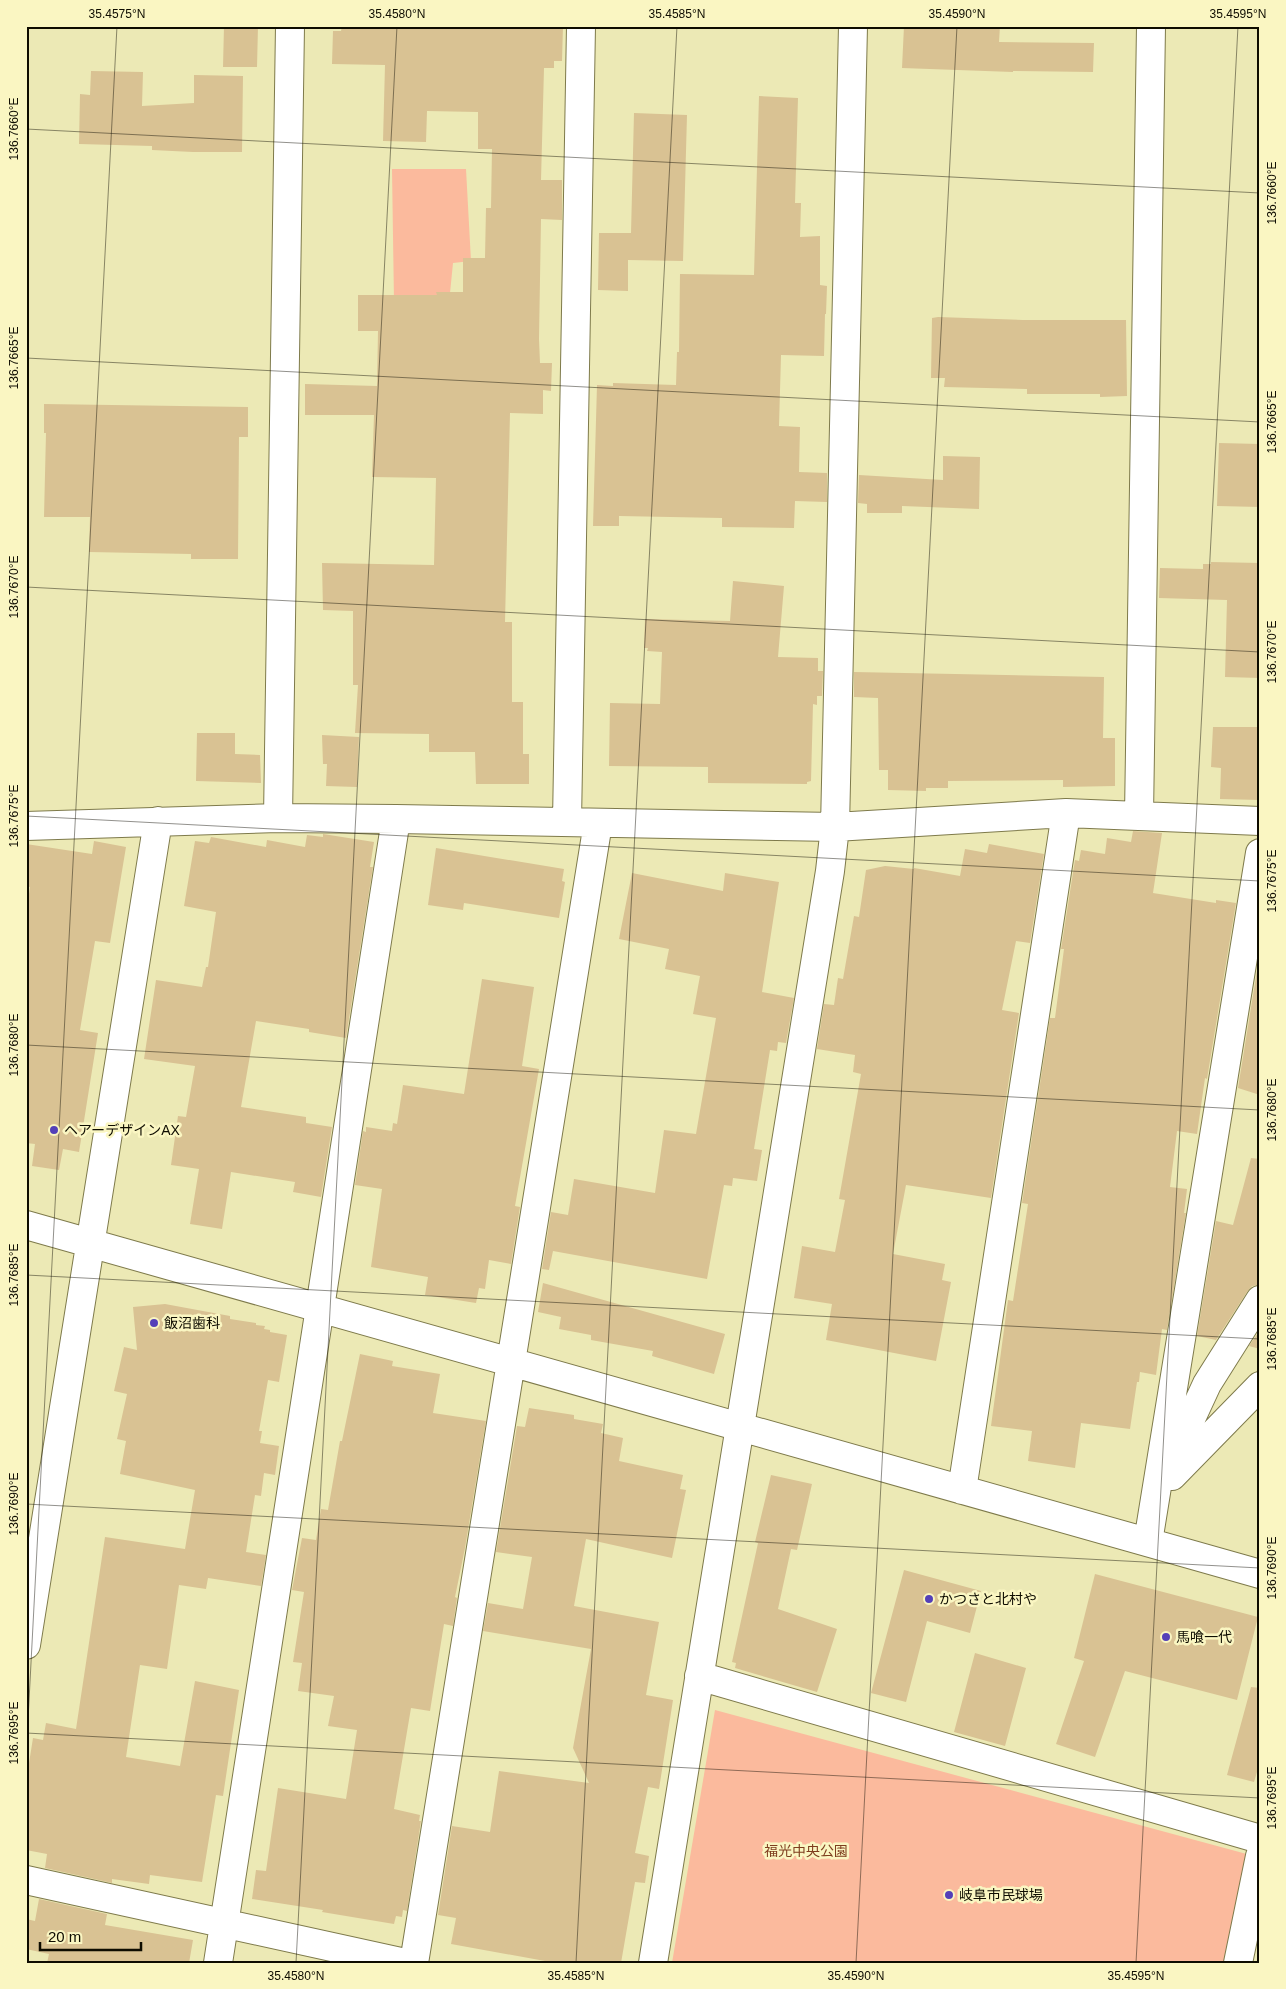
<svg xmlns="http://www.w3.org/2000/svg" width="1286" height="1989" viewBox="0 0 1286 1989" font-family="Arial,'Noto Sans JP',sans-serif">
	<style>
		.green { fill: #fbba9d }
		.building { fill: #d9c293 }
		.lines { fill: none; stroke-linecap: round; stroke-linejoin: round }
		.minor-casing { stroke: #7e7a4b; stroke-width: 30 }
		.minor { stroke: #fff; stroke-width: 28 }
		.ticks { fill: none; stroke: #0e0c00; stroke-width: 1; stroke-opacity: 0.45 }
		.poi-dot { fill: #5440b8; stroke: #faf6c2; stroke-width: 2 }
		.labels { text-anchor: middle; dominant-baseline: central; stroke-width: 5; stroke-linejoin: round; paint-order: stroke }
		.poi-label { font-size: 14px; fill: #0e0c00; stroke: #faf6c2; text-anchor: start }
		.park-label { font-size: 14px; fill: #7e3d1e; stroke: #faf6c2 }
		.neatline { fill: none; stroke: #0e0c00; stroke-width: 2 }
		.ticks-label { font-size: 12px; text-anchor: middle; fill: #0e0c00 }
	</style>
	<rect width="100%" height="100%" fill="#ece9b5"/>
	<path class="green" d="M392,169h74l5,92 -18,2 -4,40 -55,-1z
		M715,1710l539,146 -23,107h-559z"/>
	<path class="building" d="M224,26h34l-1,41h-34z
		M342,26h221l-1,35h-8v7h-10l-3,112h21v40l-21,-1 -2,120 1,24h12l-1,28 -8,-1v24l-33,-1 -5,209h7v80h11v52h6v30h-53l-1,-32h-46v-18l-74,-1 3,-48h-5v-74l-30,-1 -1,-47 112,2 2,-87 -64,-1 2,-62h-69v-31l72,2 1,-55h-20v-36h79l-1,-3h27v-34h22l1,-50h5l1,-59h-14v-37l-51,-1 -1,31 -43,-1 2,-76 -53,-1 1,-33h8z
		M904,26h96l-1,16 95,1 -1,29 -80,-1v1l-111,-4z
		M91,71l52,1 -1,34 52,-3v-28l49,1 -1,76h-49l-41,-2v-4l-73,-2 1,-50 10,1z
		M759,96l39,2 -3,105h6l-1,34 20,-1v49l7,1 -1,28h-1l-1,42 -43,-1 -2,71 21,1 -1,45 28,1v29l-32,-1 -1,27 -72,-1v-9l-103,-2v10h-26l4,-141 16,1v-3l63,2 1,-33h2l1,-78 74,1z
		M634,113l53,2 -4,146 -55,-1v31l-30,-1 1,-57h32z
		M938,317l85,3h103l1,76 -27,1v-3h-73v-5l-83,-2 1,-9h-14l1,-60z
		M44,404l204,3v30h-9l-1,122h-47v-5l-102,-2 1,-35h-46l2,-84h-2z
		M1219,443l41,1v63l-43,-1z
		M943,456l37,1 -1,52 -77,-3v7h-35v-9l-9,-1 1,-28 84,5z
		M1211,562l49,1v115l-35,-1 2,-77 -68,-2 1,-30 43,1v-5h8z
		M733,581l51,5 -6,71 40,1v13h5l-1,25h-5v9l-4,-1 -2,77 -4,1v2l-99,-1v-16l-99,-1 1,-63 50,1 2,-52 -15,-1 1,-3h-4l1,-29 85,2z
		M854,672l250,5 -1,61h12v48l-52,1v-7l-115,1v7h-22v3l-38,-1v-20h-9l-1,-72 -24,-1z
		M1213,727h47v73l-40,-1 1,-31 -10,-1z
		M197,733h38v21l25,1 1,28 -65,-2z
		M322,735l37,2 -2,50 -31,-1 1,-22h-4z
		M1133,831l29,2 -9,60 63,10v-3l20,3 -29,176 -2,-1 -8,56 -20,-3 -7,56 17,2 -3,24h2l-19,117 -5,-1 -6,46 -16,-3 -1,10h-2l-7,47 -49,-6 -6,45 -47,-7 4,-30 -41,-5 17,-126 5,1 15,-97 -6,-1 28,-185h5l9,-69h-3l14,-89 4,1 2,-11 24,4 2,-16 24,4z
		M323,834l51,8 -4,25h3l-27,171 -37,-6v-3l-53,-8 -15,86 65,10v6l26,4 -11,70 -28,-5 2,-10 -64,-10 -9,57 -32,-5 9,-55 -28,-4 7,-49 8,1 9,-51 -51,-7 12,-79 46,7 4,-20h2l8,-55 -32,-6 11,-65 14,2 2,-6 55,10 1,-7 38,7 2,-12 16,2z
		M94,841l32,6 -16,96 -15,-2 -15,89 18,3 -19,119 -16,-3 -4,21 -27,-4 3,-22 -9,-1v-229l4,-27 -4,-1v-42l66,10z
		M989,844l55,10 -14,89 -14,-2 -14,69 17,3 -28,185 -85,-13 -13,69 52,10 -3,16 9,2 -15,79 -110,-21 6,-36 -38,-6 8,-52 33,6 10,-52 -6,-1 22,-125 -8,-2 2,-17 -38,-6 7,-45 10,1 4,-27 5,1 11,-63 5,1 7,-47 19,-4 29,3v-1l46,8 5,-27 22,4z
		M436,848l128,21 -2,12 3,1 -6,36 -95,-15 -1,7 -35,-5z
		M632,873l91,18 2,-18 54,9 -17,110 32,6 -8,45 -8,-1 -1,9 -7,-1 -16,99 8,1 -5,31 -24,-3 -1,8 -8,-1 -17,94 -154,-28 -4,19 -7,-1 9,-57 17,3 6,-36 81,14 9,-63 32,4 20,-116 -23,-4 7,-38 -35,-7 4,-20 -50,-10z
		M1260,952v143l-22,-7z
		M482,979l52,8 -12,79 17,3 -24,137 5,1 -9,57 -22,-4 -4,29 -6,-1 -3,15 -51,-8 3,-18 -57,-10 11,-78 -27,-4 8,-54 3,1v-5l26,4 1,-8 4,1 6,-39 61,9z
		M1251,1158l9,1v126l-8,1 -5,6 -31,48 -19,-4 19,-115 17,4z
		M543,1283l182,51 -11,40 -62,-18 1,-5 -62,-11v-5l-32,-6 2,-12 -23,-5z
		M165,1304l65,12v3l26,4v2l9,1 -1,3 6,1v2l17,3 -8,47 -11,-2 -9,51h3l-2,12 19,3 -4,29 -11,-2 -3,23 -6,-1 -9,57 20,3 -5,31 -53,-8 -2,11 -27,-4 -12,84 -27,-4 -14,92 54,9 15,-85 44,9 -16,106 -7,-1 -14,87 -52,-7 -1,9 -37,-5v4l-67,-15 2,-14 -21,-4v-68l7,-44 10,2 3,-17 30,6 29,-192 80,12 10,-59 -75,-16 6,-33 -9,-2 10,-45 -13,-3 10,-44 13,3 -4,-43z
		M1260,1330v19l-11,-3z
		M360,1354l33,7 -1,5 48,8 -7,39 53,8 -21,127 -10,49 2,1 -4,28 -9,-2 -14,87 -19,-3 -17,101 26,6 -1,6h2l-14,90 -4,-1 -1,7 -6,-1 -2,8 -72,-12 1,-2 -71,-11 4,-29 10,1 12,-83 68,11 11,-69 -29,-4 6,-30 -36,-5 4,-28 -9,-1 11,-70 -12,-2 10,-52 14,2 5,-31 7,1 12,-69h2z
		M529,1408l45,7v4l29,5 -2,9 22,5 -4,23 64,14 -3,14 6,1 -14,68 -86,-19 -12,67 85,16 -13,73 27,5 -14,89 -11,-2 -13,66 14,3 -4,27 -10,-1 -14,81h-65l-105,-19 5,-26 -18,-3 14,-89 38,6 9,-61 90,12 -16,-35 18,-99 -108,-18 5,-28 35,6 9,-52 -36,-5 21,-126 8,1z
		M771,1475l41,9 -15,66 -6,-1 -13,60 59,20 -20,63 -82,-24 1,-5 -4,-1 26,-119 -3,-1z
		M904,1570l77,21 -11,42 -43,-12 -21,81 -35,-9z
		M1095,1574l163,43 -21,83 -112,-29 -30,86 -39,-13 28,-83 -10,-3z
		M975,1653l51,15 -21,78 -51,-14z
		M1251,1687l9,1v74l-6,20 -27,-7z
		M39,1899l68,15 -2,11 88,15 -4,23h-142l2,-9 -23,-5v-30l9,2z"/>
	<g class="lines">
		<g class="minor-casing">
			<path id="minor" d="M1139,816l12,-790
				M278,818l12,-792
				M567,822l14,-796
				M26,826l252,-8 118,1 439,8 231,-14 194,8
				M26,1225l1234,349
				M1170,1464l37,-80 53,-84
				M1172,1476l88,-90
				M962,1490l104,-677
				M1148,1542l112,-689
				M26,1645l132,-824
				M699,1676l561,163
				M26,1880l379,83
				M218,1963l178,-1144
				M414,1963l184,-1140
				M653,1963l177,-1092 5,-44 18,-801
				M1238,1963l22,-107"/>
		</g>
		<use href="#minor" class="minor"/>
	</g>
	<path class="ticks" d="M26,129l1234,64M26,358l1234,64M26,587l1234,65M26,816l1234,65M26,1045l1234,65M26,1275l1234,64M26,1504l1234,64M26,1733l1234,65M26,1758l91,-1732M26,1962l9,1M296,1963l101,-1937M576,1963l101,-1937M856,1963l101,-1937M1136,1963l102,-1937"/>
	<g class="poi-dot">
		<circle cx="54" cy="1130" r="5"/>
		<circle cx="154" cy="1323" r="5"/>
		<circle cx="929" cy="1599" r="5"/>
		<circle cx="1166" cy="1637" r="5"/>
		<circle cx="949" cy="1895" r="5"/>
	</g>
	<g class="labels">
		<g class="poi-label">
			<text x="64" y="1130">ヘアーデザインAX</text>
			<text x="164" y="1323">飯沼歯科</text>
			<text x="939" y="1599">かつさと北村や</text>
			<text x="1176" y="1637">馬喰一代</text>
			<text x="959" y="1895">岐阜市民球場</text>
		</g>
		<g class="park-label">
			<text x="806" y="1851">福光中央公園</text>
		</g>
	</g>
	<rect width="1286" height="1989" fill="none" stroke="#faf6c2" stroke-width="55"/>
	<path d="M40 1942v8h101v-8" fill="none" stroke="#0e0c00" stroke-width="2.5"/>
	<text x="48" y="1942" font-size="15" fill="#0e0c00" stroke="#faf6c2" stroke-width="4" paint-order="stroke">20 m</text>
	<rect x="28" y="28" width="1230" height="1934" class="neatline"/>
	<g class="ticks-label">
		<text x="117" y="18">35.4575°N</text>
		<text x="397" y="18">35.4580°N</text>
		<text x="677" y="18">35.4585°N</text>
		<text x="957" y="18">35.4590°N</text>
		<text x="1238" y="18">35.4595°N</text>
		<text transform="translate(14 129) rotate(-90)" y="4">136.7660°E</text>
		<text transform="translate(1272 193) rotate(-90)" y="4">136.7660°E</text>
		<text transform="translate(14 358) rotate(-90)" y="4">136.7665°E</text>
		<text transform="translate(1272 422) rotate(-90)" y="4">136.7665°E</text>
		<text transform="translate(14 587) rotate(-90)" y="4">136.7670°E</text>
		<text transform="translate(1272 652) rotate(-90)" y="4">136.7670°E</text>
		<text transform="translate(14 816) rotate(-90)" y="4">136.7675°E</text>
		<text transform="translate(1272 881) rotate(-90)" y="4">136.7675°E</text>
		<text transform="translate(14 1045) rotate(-90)" y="4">136.7680°E</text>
		<text transform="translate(1272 1110) rotate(-90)" y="4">136.7680°E</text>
		<text transform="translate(14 1275) rotate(-90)" y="4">136.7685°E</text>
		<text transform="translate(1272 1339) rotate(-90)" y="4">136.7685°E</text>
		<text transform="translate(14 1504) rotate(-90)" y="4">136.7690°E</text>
		<text transform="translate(1272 1568) rotate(-90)" y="4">136.7690°E</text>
		<text transform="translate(14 1733) rotate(-90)" y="4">136.7695°E</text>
		<text transform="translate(1272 1798) rotate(-90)" y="4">136.7695°E</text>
		<text x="296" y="1980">35.4580°N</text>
		<text x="576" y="1980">35.4585°N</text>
		<text x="856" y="1980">35.4590°N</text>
		<text x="1136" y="1980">35.4595°N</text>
	</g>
</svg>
